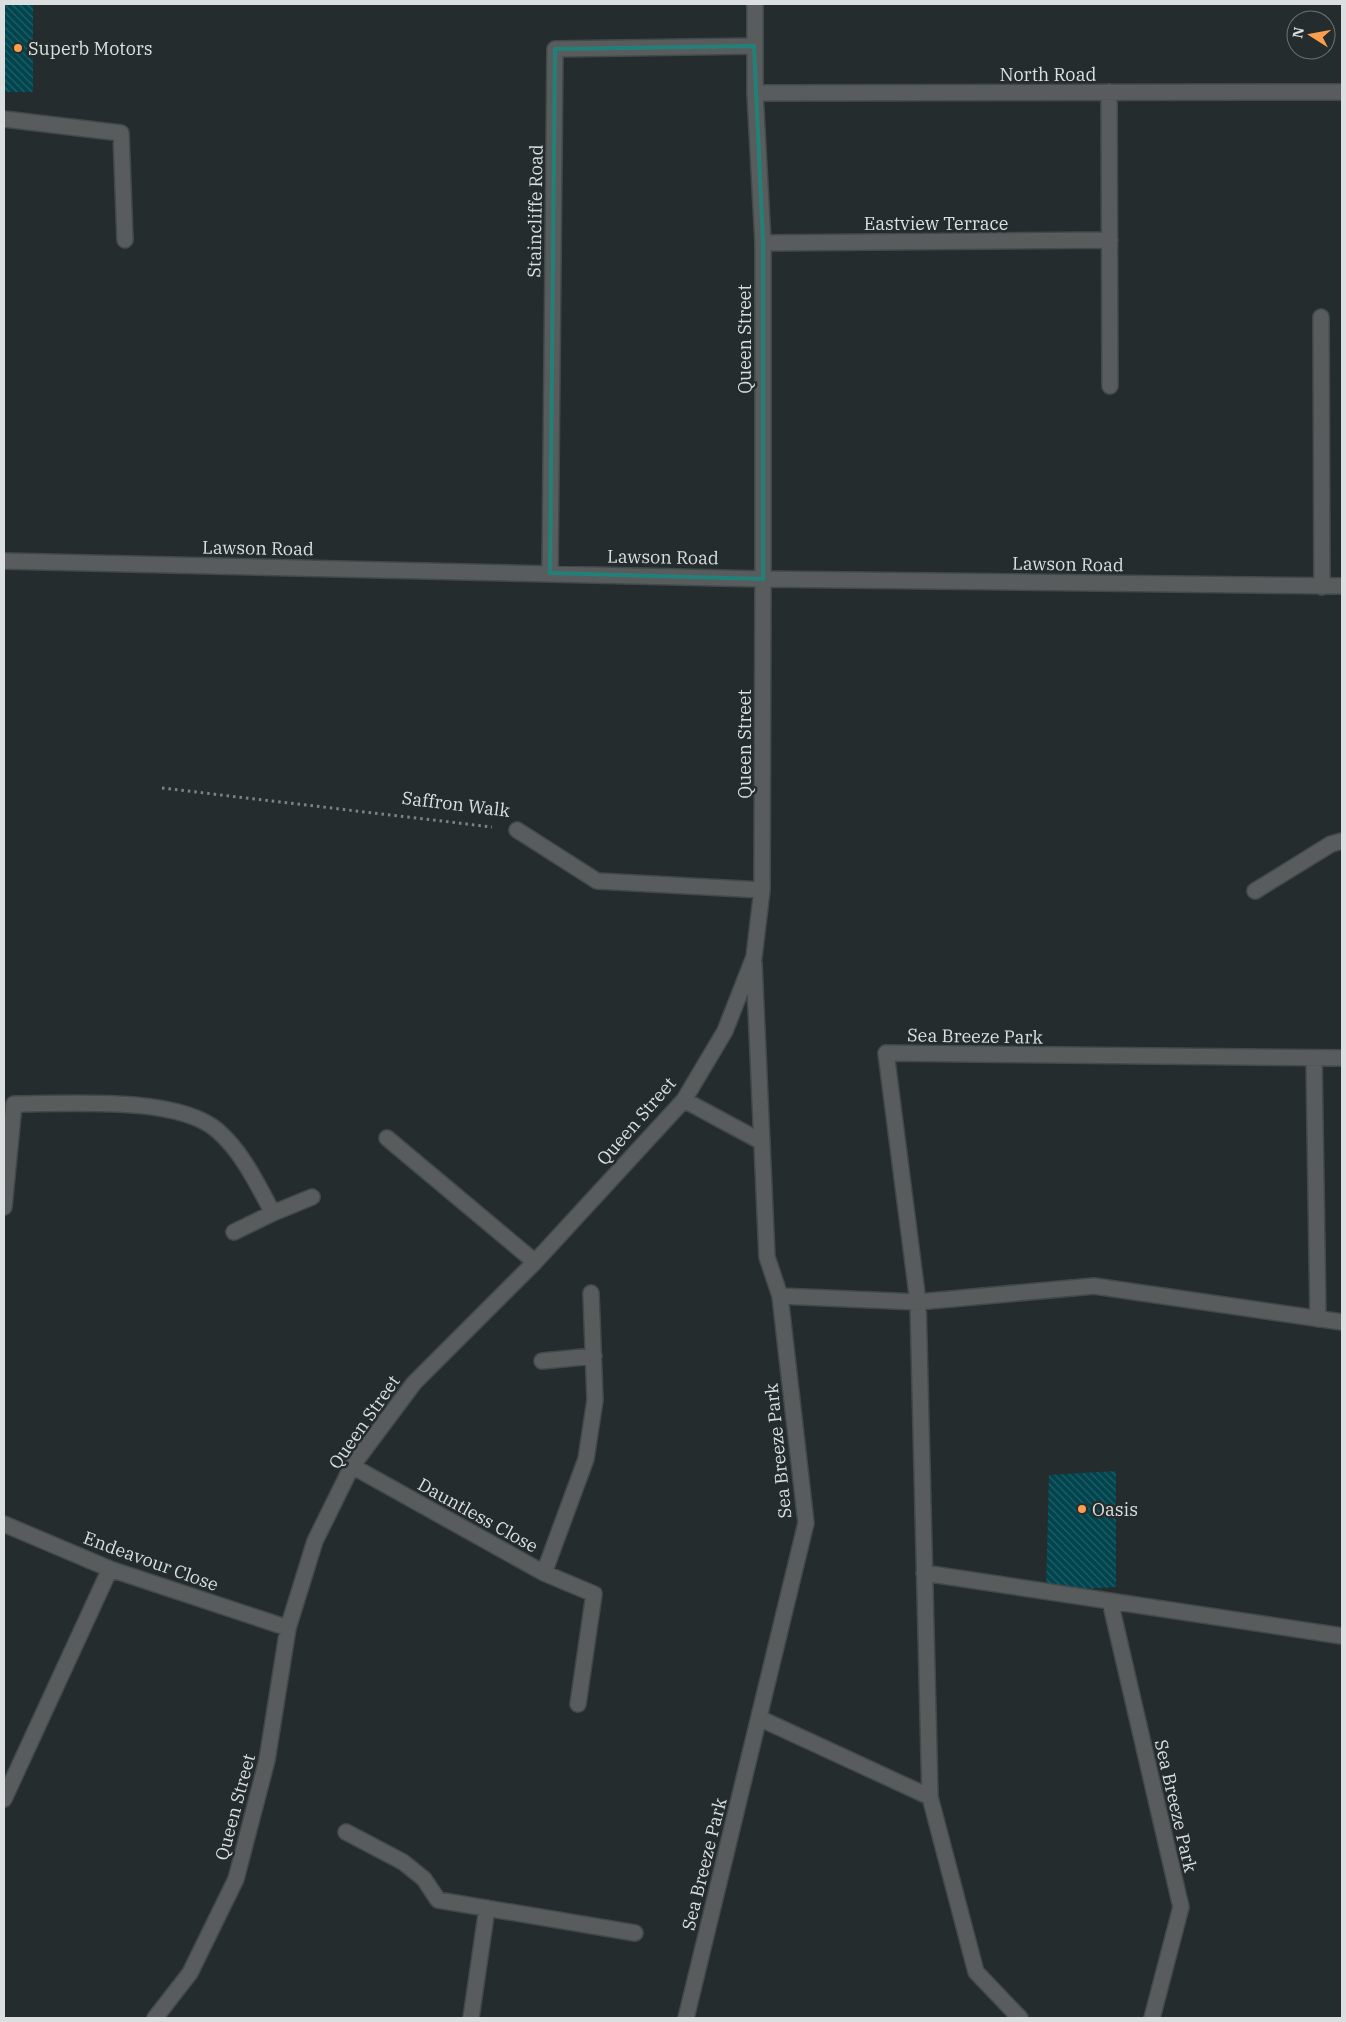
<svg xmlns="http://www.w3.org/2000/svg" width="1346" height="2022" viewBox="0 0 1346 2022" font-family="'IBM Plex Serif',serif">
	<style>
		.building { fill: url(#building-back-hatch) }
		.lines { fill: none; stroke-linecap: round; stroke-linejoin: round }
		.minor-casing { stroke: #42494a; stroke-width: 18 }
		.path { stroke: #7d8384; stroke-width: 3; stroke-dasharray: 2.5 4; stroke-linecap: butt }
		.minor { stroke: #595c5d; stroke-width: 15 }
		.marked { fill: none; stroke: #238079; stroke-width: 4; stroke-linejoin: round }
		.poi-dot { fill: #fa9f4e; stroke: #252c2e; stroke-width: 2 }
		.labels { text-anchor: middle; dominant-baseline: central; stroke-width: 5; stroke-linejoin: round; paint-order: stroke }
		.poi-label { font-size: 18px; fill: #dbdfe0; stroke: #252c2e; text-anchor: start }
		.street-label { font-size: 18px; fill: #dbdfe0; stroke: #252c2e }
	</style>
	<defs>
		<pattern id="building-back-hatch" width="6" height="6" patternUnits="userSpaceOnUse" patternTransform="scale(1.25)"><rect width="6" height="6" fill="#00444e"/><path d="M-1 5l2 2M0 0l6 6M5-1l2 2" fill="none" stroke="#255f67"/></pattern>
	</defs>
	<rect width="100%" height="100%" fill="#252c2e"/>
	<path class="building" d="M4,4h29v88h-29z
		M1116,1471v116l-70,4 3,-116z"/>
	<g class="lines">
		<g class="minor-casing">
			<path id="minor" d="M1109,92l1,294
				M755,93l587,-1
				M4,119l117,14 4,107
				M763,243l347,-3
				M1321,317l1,270
				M4,561l759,18 579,7
				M550,573l5,-524 199,-3
				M517,830l80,51 165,9
				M1255,891l76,-47 11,-3
				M754,963l13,294 13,39 138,6 176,-16 248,36
				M1314,1058l4,261
				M684,1100l78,42
				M387,1138l148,124
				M4,1207l10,-103c53,0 164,-9 204,27 25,22 39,53 55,82
				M234,1232l39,-19 39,-16
				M542,1361l52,-5
				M352,1466l192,107 42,-114 9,-59 -4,-107
				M4,1524l106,45 178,59
				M544,1573l50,21 -16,110
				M924,1573l418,63
				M1110,1601l71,306 -29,111
				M759,1718l171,79
				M4,1799l106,-230
				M346,1832l57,30 21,17 14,21 197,33
				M155,2018l35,-45 46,-94 31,-119 21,-132 27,-87 37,-75 62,-83 121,-121 149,-162 41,-69 29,-74 8,-67 1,-311v-336l-8,-150v-89
				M471,2018l16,-110
				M686,2018l120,-495 -26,-227
				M1020,2018l-44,-46 -46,-175 -12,-495 -32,-249 456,5"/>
		</g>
		<path class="path" d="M162,788l330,39"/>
		<use href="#minor" class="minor"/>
	</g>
	<path class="marked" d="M754,46l9,197v336l-213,-6 5,-524z"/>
	<g class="poi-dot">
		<circle cx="18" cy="48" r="5"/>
		<circle cx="1082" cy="1509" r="5"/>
	</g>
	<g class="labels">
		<g class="poi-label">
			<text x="28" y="48">Superb Motors</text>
			<text x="1092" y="1509">Oasis</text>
		</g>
		<g class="street-label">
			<text x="1048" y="74">North Road</text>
			<text transform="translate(535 211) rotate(-89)">Staincliffe Road</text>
			<text x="936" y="223">Eastview Terrace</text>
			<text transform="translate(744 339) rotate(-90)">Queen Street</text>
			<text transform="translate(258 548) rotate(1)">Lawson Road</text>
			<text transform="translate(663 557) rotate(1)">Lawson Road</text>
			<text transform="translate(1068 564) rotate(1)">Lawson Road</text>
			<text transform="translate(744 744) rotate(-90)">Queen Street</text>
			<text transform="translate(456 804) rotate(7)">Saffron Walk</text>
			<text transform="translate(975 1036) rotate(1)">Sea Breeze Park</text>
			<text transform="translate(636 1121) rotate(-49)">Queen Street</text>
			<text transform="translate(364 1422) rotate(-55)">Queen Street</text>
			<text transform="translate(778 1451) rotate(-96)">Sea Breeze Park</text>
			<text transform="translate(478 1515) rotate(29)">Dauntless Close</text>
			<text transform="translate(151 1561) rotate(20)">Endeavour Close</text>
			<text transform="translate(1176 1806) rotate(77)">Sea Breeze Park</text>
			<text transform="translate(235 1807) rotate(-75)">Queen Street</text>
			<text transform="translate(704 1864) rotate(-76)">Sea Breeze Park</text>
		</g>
	</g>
	<rect width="1346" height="2022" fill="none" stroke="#dbdfe0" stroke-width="10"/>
	<g transform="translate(1311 35) rotate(281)"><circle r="24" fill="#252c2e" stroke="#6e7475"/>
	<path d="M0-4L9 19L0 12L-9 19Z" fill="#fa9f4e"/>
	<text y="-8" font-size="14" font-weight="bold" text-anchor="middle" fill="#dbdfe0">N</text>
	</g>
</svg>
